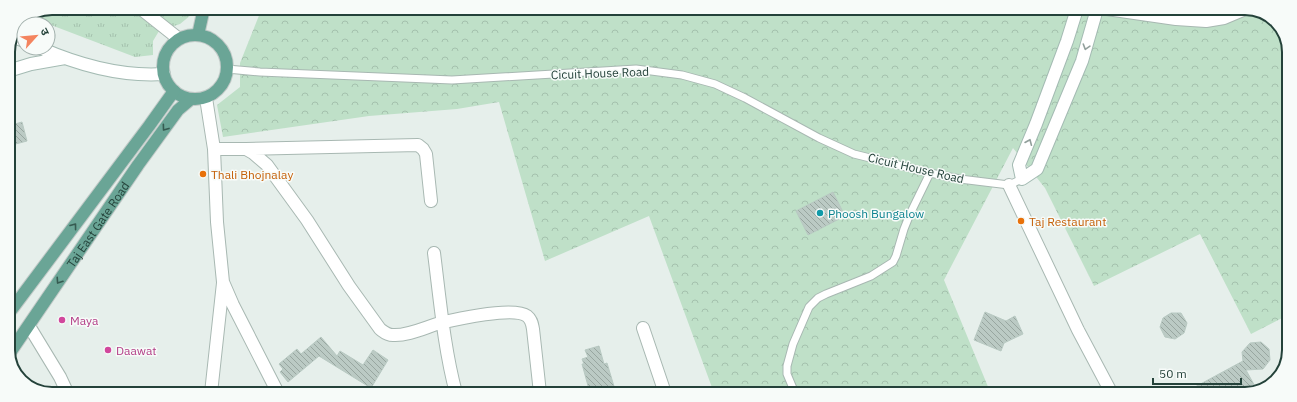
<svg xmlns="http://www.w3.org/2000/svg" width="1297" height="402" viewBox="0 0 1297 402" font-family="'IBM Plex Sans','Noto Sans Devanagari',sans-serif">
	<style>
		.grass { fill: url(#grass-tufts) }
		.forest { fill: url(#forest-crowns) }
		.building { fill: url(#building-back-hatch); stroke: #b8c9c2 }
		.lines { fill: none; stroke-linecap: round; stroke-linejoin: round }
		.lane-casing { stroke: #a8b8b2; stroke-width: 9 }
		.street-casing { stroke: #a8b8b2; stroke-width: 14 }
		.secondary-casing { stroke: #a4bbb3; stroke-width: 14 }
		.primary-casing { stroke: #c2cac8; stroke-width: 14 }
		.lane { stroke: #fff; stroke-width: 7 }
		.street { stroke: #fff; stroke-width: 12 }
		.secondary { stroke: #fff; stroke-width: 12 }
		.primary { stroke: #6aa596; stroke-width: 12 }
		.oneway { stroke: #92a09c }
		.oneway2 { stroke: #365b51 }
		.food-dot { fill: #e8710a; stroke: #f7fbf9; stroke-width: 1.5 }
		.culture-dot { fill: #0f9aa8; stroke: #f7fbf9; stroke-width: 1.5 }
		.hotel-dot { fill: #d1479c; stroke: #f7fbf9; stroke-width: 1.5 }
		.labels { text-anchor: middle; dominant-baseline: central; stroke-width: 3; stroke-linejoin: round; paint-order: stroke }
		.street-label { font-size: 12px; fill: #24423a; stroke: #f7fbf9 }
		.food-label { font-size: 12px; fill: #c56008; stroke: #f7fbf9; text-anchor: start }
		.culture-label { font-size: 12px; fill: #0d838f; stroke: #f7fbf9; text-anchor: start }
		.hotel-label { font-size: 12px; fill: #b23c85; stroke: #f7fbf9; text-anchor: start }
		.rim { fill: none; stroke: #24423a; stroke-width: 2 }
	</style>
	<defs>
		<pattern id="grass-tufts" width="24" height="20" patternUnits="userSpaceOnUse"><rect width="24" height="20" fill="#bfe0c8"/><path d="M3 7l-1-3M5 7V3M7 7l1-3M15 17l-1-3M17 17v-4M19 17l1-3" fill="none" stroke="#a4c1ad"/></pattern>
		<pattern id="forest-crowns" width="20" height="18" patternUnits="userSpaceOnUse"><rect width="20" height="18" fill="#bfe0c8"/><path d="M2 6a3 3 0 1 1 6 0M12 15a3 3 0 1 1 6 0" fill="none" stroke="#a4c1ad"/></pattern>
		<pattern id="building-back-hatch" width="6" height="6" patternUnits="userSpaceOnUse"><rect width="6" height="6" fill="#bbcac4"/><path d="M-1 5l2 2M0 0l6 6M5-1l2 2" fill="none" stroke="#98a6a0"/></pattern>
	</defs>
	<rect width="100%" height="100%" fill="#e6efeb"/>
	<path class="grass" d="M52,8h139v7l-11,9 -21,7 -6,10v14l-18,2 -105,-40z"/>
	<path class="forest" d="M262,8l994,2 22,13 11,26 -1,266 -37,19 -51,-100 -106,52 -49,-98 -32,-40 -69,132 47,114 -277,-1 -65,-177 -104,45 -46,-159 -42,7 -88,7 -146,21 -6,-32 23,-18v-24z"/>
	<path class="building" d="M22,122l5,19 -19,5v-20z
		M833,192l12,24 -37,19 -12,-24z
		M985,312l21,9 9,-5 8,18 -19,9 -3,8 -27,-11z
		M1171,313h10l6,10 -3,10 -9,6 -10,-2 -5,-10 3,-9z
		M321,337l16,19 3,-5 23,14 10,-15 15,10 -17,28 -52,-32 -31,26 -8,-10 3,-3 -4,-5 18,-15 4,5z
		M1261,342l8,7 1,11 -7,9 -17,1 11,20 -12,4h-23l-2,-4 -8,4h-30l61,-33 -1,-9 8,-9z
		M599,346l5,18 3,-1 9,30h-26l-8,-29h2l-2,-5 6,-2 -3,-7z"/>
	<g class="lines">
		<g class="lane-casing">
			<path id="lane" d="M227,69l33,3 192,8 184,-11 46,6 33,9 30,14 74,40 35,16 76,19 30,6 49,6 13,-6
				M795,393l-8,-19v-8l6,-22 16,-37 9,-9 8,-4 45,-18 22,-14 3,-6 8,-27 6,-15 20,-41"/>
		</g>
		<g class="street-casing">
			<path id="street" d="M140,8l39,31
				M1107,9l69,10 30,2 18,-3 19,-8
				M206,98l8,51 3,73 6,60 10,23 45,88
				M214,149h32l7,4 14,12 40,55 42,66 31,43c4,3 7,6 13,6 15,1 33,-8 47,-12 17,-4 74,-17 87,-7 5,4 5,8 6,13l7,64
				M246,149l172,-4 5,4 3,5 5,47
				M1009,185l69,145 34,64
				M434,253c6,47 10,95 22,140
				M29,326l31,51 7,15
				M643,328l22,65
				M211,393l12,-110"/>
		</g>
		<g class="secondary-casing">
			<path id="secondary" d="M1077,9l-10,32 -31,83 -17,41 3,14 15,-10 45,-108 15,-52
				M14,37l10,4
				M40,48c39,17 81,29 124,26
				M8,71l23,-7 34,-6"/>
		</g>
		<g class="primary-casing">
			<g id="primary">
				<path d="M198,35l6,-27"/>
				<circle cx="195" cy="67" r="32"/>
				<path d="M8,312l4,-3 137,-183 25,-35"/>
				<path id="s1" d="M9,354l129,-189 40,-55 13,-11"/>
			</g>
		</g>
		<use href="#lane" class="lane"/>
		<use href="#street" class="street"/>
		<use href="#secondary" class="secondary"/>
		<use href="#primary" class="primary"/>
	</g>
	<defs><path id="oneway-chevron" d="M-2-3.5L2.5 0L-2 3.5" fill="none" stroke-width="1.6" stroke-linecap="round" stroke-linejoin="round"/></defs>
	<g class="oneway">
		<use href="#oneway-chevron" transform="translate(1086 47) rotate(107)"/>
		<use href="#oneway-chevron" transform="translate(1029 142) rotate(-67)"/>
	</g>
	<g class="oneway2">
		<use href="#oneway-chevron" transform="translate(165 128) rotate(126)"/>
		<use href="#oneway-chevron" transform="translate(74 226) rotate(-53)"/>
		<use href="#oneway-chevron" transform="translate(59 281) rotate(124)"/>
	</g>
	<g class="food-dot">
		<circle cx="203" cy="174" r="4"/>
		<circle cx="1021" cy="221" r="4"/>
	</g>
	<circle class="culture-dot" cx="820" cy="213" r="4"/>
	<g class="hotel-dot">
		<circle cx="62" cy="320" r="4"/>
		<circle cx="108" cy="350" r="4"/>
	</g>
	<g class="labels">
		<g class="street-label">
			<text transform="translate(600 73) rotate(-2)">Cicuit House Road</text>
			<text transform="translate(916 168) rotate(13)">Cicuit House Road</text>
			<text stroke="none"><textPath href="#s1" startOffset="157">Taj East Gate Road</textPath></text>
		</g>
		<g class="food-label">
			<text x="211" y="174">Thali Bhojnalay</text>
			<text x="1029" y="221">Taj Restaurant</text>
		</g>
		<g class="culture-label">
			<text x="828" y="213">Phoosh Bungalow</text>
		</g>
		<g class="hotel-label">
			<text x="70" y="320">Maya</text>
			<text x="116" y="350">Daawat</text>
		</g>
	</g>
	<path d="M0 0H1297V402H0ZM52 15H1245A37 37 0 0 1 1282 52V350A37 37 0 0 1 1245 387H52A37 37 0 0 1 15 350V52A37 37 0 0 1 52 15Z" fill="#f7fbf9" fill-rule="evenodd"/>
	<path class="rim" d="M52 15H1245A37 37 0 0 1 1282 52V350A37 37 0 0 1 1245 387H52A37 37 0 0 1 15 350V52A37 37 0 0 1 52 15Z"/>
	<g transform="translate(36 36) rotate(63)"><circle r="19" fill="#f7fbf9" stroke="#a3b1ad"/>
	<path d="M0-3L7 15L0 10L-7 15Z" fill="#f4845f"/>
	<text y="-6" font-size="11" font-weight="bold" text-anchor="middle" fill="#24423a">उ</text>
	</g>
	<path d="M1153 378v6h88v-6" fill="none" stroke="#24423a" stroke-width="2"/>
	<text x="1159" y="378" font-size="12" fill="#24423a" stroke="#f7fbf9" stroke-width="3" paint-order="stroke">50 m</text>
</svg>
